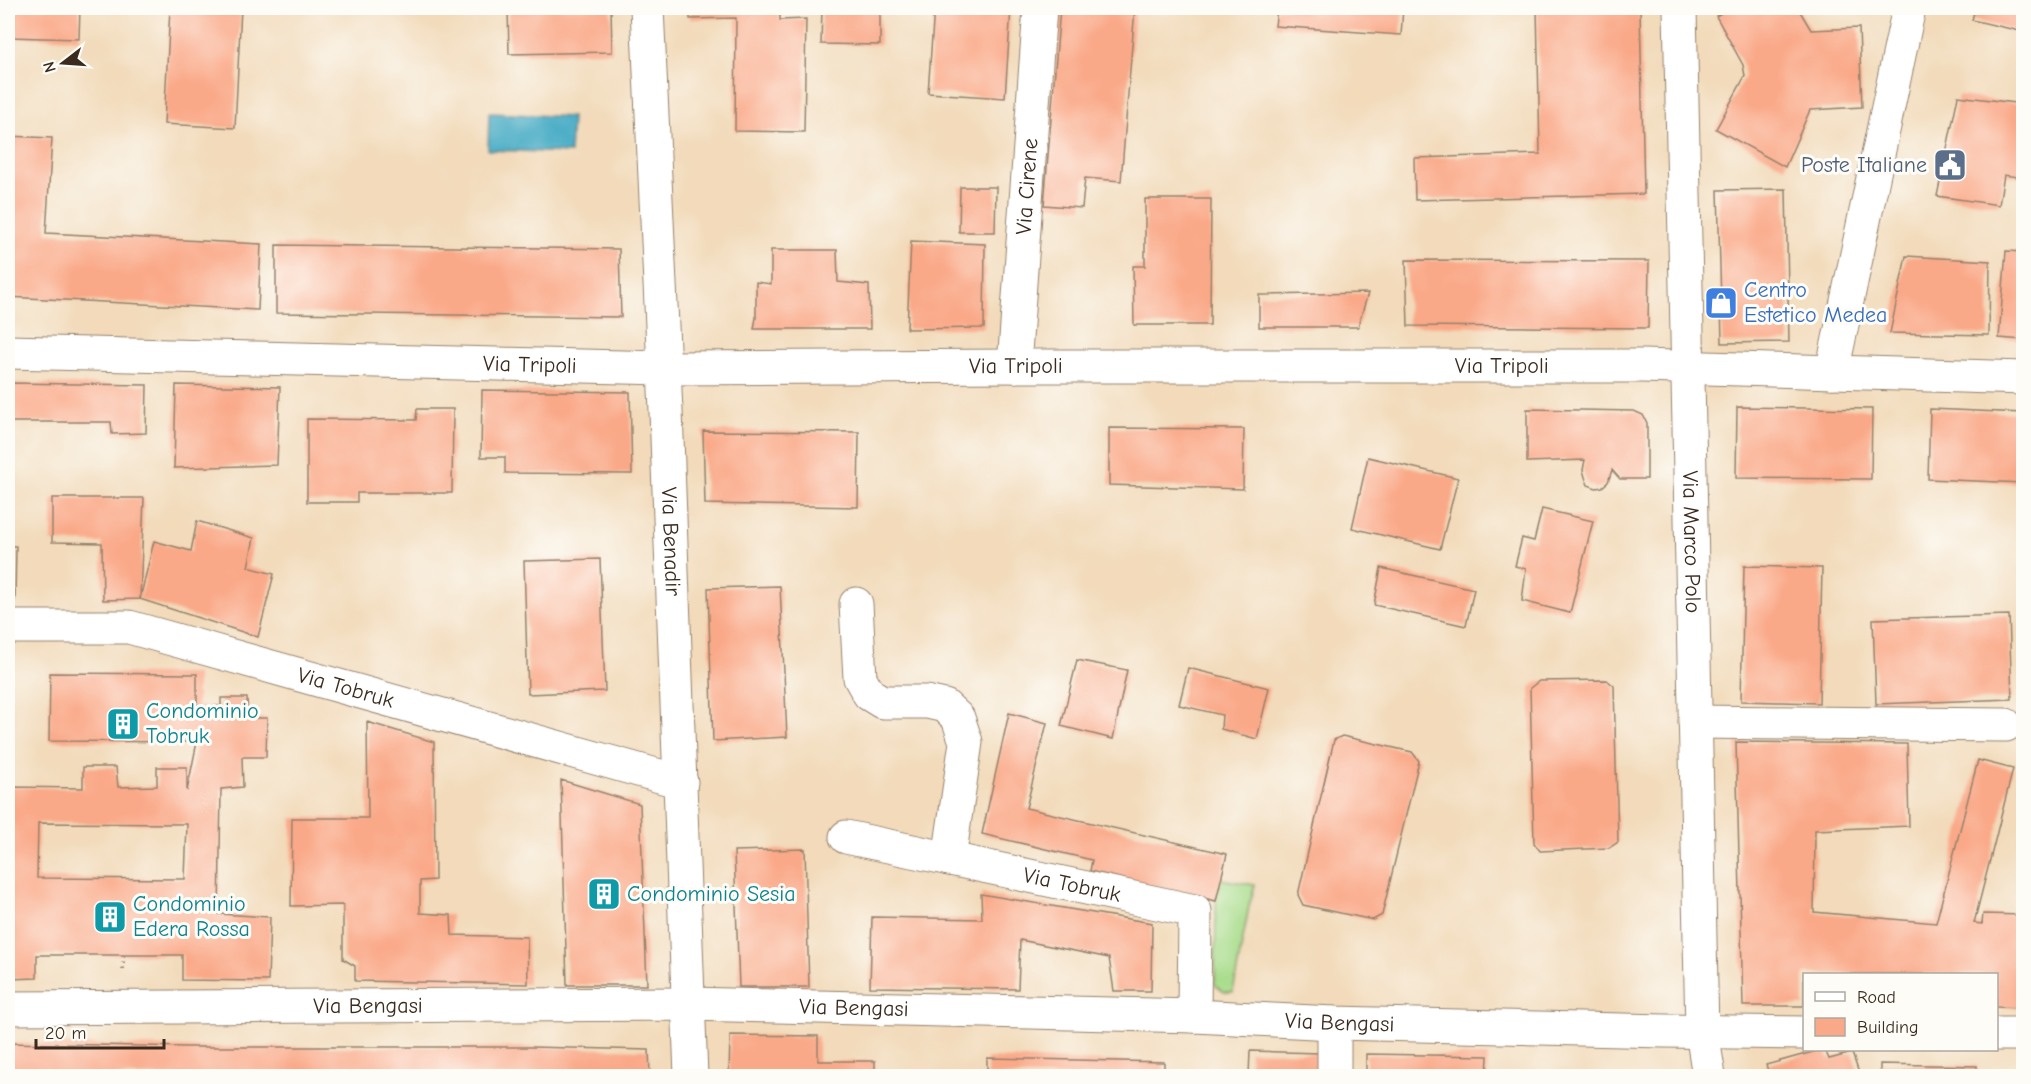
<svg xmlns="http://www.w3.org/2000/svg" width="2031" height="1084" viewBox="0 0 2031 1084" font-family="'Comic Neue',sans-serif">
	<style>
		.green { fill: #a8dc8b; stroke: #728354; stroke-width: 1.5 }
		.water { fill: #44aac4; stroke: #406a71; stroke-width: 1.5 }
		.building { fill: #faa988; fill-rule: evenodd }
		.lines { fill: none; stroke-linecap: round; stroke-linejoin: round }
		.minor-casing { stroke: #96826c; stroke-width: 35 }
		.path { stroke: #96826c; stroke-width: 4; stroke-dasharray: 1.5 4.5; stroke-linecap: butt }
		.minor { stroke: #fff; stroke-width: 33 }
		.labels { text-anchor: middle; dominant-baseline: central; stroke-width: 6; stroke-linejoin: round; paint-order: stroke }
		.service-label { font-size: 22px; fill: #4e5e75; stroke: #fdfcf7; text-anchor: end }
		.street-label { font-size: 22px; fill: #3b2a1e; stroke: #fdfcf7 }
		.shop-label { font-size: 22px; fill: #366cbe; stroke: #fdfcf7; text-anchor: start }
		.culture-label { font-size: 22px; fill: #0d838f; stroke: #fdfcf7; text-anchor: start }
	</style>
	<rect width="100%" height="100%" fill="#fdfcf7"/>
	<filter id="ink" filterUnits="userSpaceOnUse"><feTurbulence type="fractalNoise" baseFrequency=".0167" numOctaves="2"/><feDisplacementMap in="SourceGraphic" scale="12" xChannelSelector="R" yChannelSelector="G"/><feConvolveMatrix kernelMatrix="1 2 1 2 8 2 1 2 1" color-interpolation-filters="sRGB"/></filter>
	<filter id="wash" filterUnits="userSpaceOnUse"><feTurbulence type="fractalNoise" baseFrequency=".008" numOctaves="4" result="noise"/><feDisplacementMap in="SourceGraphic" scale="24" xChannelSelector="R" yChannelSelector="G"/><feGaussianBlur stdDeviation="1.35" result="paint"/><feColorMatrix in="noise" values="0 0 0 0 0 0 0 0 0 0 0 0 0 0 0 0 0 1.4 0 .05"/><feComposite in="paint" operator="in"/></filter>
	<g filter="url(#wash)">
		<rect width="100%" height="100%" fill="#f2daba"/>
		<path class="green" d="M1220,879l35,6 -6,21 -16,86h-9l-9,-7 1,-84z"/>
		<path class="water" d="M489,113l83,4 -2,36 -82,-3z"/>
		<g id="blocks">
			<path class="building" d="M8,8h72l-1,31 -71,-2z
				M170,8h71l-6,120 -71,-4z
				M508,8h103l1,44 -103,2z
				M690,8h90v12l26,-1 -2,113 -69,-1 1,-113 -46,1z
				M822,8h58v37l-59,-1z
				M934,8h77l-6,90 -77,-5z
				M1060,8h75l-14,173 -36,-3 -3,30 -38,-3z
				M1277,8h126l-2,27 -126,-9z
				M1537,8h103l4,186 -229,6 -1,-42 126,-4z
				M1730,8h68l13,22 48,-2 3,79 -52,3 -25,57 -69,-38 29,-53 -2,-11 -27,-49z
				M1975,8h49v24l-52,-12z
				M1958,96l66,8v74l-20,-3 -5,30 -62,-9z
				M8,136l44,2 -6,95 215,11 -3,66 -250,-13z
				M960,187h36l-1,45h-36z
				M1786,189l3,153 -67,1 -4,-153z
				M1145,199h66l-1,126h-76l-1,-59h12z
				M911,241l74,3 -1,84 -77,1z
				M276,245l343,4 2,68 -345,-4z
				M771,250h66l1,32 31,3 1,44h-116l2,-11v-36l15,2z
				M2006,251l18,1v88l-25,-2z
				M1906,256l84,5 -1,74 -99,-2z
				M1406,260l243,1 -1,67 -240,-2z
				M1368,293l-10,34h-99v-32z
				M8,383l139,2 -1,48 -34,1 -1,-12h-103z
				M176,385l104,2 -3,78 -103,3z
				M482,390l148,2 2,82 -127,-1v-16h-24z
				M1737,407l135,2 -1,70 -135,-1z
				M417,409h36l-1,84h-95v9h-50v-83l109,1z
				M1527,409l107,2 9,4 4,8v56h-27l-8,-9 -4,12 -6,5 -6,1 -8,-3 -3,-8 -2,-7 2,-10 -58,2z
				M1930,409l94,4v70l-96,-4z
				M1109,428l135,1 -1,60 -134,-4z
				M703,431l156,1 -1,75 -153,-3z
				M1368,457l90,21 -18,71 -88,-21z
				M52,498h92l-4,101 14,-58 37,10 6,-30 57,17 -6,29 26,7 -16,63 -118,-38 -37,1 -1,-57 -50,-1z
				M1542,509l51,12 -23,92 -48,-12 4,-32 -11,-3 7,-28 12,3z
				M8,546h8l-1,54h-7z
				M600,559l5,132 -77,3 -4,-133z
				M1744,566l78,2 -3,135 -78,-2z
				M1381,568l93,21 -8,37 -92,-21z
				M780,586l7,151 -74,4 -5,-153z
				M2009,615l3,84 -136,5 -3,-85z
				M1077,660l50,10 -14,69 -52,-13z
				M1188,668l81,20 -12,51 -36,-10 1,-14 -43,-10z
				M50,673l147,1v33l24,-1v-8h26l1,20h19l-1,39h-24l1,30 -22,2 -2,125 51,3 -2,64 -86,-1v-25h-145v23l-29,1v-192l75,1v-21h33l2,20 39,-1v-19h30v24l10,-49 -148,-1zM38,823l149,1 -2,55 -148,-1z
				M1607,680l7,6 4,156 -9,6 -69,3 -6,-8 -4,-155 9,-7z
				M1009,713l38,10 -21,85 201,46 -11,47 -126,-30 2,-11 -110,-26z
				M367,722l67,20 1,138 -15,1v32l31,2 1,20 75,2 1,47 -173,-3v-15l-12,-7v-54l-52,1 1,-88h76z
				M1342,736l70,16 7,9 -37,154 -9,5 -70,-15 -5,-10 36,-155z
				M1736,742l171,2 2,82 -94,4 -1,82 122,11 42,-163 35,9 -39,154 8,1 1,-10 41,1v93l-28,-1v-33h-192v32h-61z
				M561,780l79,24 7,181h-80z
				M805,849l4,138h-70l-5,-136z
				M981,894l171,29 -1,68h-37l-5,-33 -89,-18 -2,49 -148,-2 2,-70 110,2z
				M730,1035l88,1v25h57v15h-146z
				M8,1043l178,4h345l118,3 1,26h-642z
				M1820,1050h5l4,9 23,-6 8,23h-90l-4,-11z
				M1250,1051l69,2v23h-70z
				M1366,1054l122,2 -1,20h-121z
				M987,1058l177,4v14h-177z
				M1880,1064l97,2v10h-97z"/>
		</g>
	</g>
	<g filter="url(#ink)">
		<use href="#blocks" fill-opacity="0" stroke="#96826c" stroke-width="1.5"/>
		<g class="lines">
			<g class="minor-casing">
				<g id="minor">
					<path id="s1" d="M647,8l19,403 25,665"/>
					<path id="s2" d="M1680,8l22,1024 7,44"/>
					<path id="s3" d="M8,352l656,16 350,-2h628l382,12"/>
					<path id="s4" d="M1014,366l26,-358"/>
					<path d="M1832,372l77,-364"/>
					<path d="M856,604l4,74 9,16 13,8h45l18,4 13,12 8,24 -17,117"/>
					<path id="s5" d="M8,627h121l552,155"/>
					<path d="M1695,722l311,3"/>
					<path id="s6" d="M846,837l349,74 -1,105"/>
					<path id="s7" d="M8,1008l681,-4 505,12 140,7 331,8 139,2"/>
					<path d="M1996,1034h28"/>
					<path d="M1334,1076v-53"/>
				</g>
			</g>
			<path class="path" d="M123,969v-14"/>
			<use href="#minor" class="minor"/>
		</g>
	</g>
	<defs>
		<g id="civic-square" transform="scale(1.725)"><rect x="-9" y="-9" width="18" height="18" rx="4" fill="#5c6f8a" stroke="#fdfcf7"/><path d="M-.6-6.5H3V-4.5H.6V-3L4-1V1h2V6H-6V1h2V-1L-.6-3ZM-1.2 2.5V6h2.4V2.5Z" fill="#fff"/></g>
		<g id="shop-square" transform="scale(1.725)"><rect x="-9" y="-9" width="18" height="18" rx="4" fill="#3f7fe0" stroke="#fdfcf7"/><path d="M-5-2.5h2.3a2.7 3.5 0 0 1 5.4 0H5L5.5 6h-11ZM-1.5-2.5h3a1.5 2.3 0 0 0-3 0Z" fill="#fff"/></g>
		<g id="building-square" transform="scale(1.725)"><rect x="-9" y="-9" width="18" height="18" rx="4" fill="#0f9aa8" stroke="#fdfcf7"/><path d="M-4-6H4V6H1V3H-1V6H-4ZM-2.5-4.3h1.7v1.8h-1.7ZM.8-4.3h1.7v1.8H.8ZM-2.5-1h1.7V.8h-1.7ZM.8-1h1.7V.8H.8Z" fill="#fff"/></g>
	</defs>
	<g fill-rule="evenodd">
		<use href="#civic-square" x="1950" y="165"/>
		<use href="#shop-square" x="1721" y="303"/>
		<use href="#building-square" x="123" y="724"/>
		<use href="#building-square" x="604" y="894"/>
		<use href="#building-square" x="110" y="917"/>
	</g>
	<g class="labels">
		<g class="service-label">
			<text x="1927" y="165">Poste Italiane</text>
		</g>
		<g class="street-label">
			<text stroke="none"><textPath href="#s4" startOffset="180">Via Cirene</textPath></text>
			<text stroke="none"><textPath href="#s3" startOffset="522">Via Tripoli</textPath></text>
			<text stroke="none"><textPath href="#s3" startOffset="1008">Via Tripoli</textPath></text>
			<text stroke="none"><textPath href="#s3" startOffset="1494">Via Tripoli</textPath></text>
			<text stroke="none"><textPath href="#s1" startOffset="534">Via Benadir</textPath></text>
			<text stroke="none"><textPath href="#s2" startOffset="534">Via Marco Polo</textPath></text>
			<text stroke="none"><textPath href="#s5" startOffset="346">Via Tobruk</textPath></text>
			<text stroke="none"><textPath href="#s6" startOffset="231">Via Tobruk</textPath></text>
			<text stroke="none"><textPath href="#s7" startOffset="360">Via Bengasi</textPath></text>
			<text stroke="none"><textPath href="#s7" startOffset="846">Via Bengasi</textPath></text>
			<text stroke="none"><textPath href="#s7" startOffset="1332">Via Bengasi</textPath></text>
		</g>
		<g class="shop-label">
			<text x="1744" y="290">Centro<tspan x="1744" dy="25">Estetico Medea</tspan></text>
		</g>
		<g class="culture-label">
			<text x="146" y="711">Condominio<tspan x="146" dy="25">Tobruk</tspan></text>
			<text x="627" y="894">Condominio Sesia</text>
			<text x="133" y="904">Condominio<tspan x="133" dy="25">Edera Rossa</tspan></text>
		</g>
	</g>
	<rect width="2031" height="1084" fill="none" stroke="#fdfcf7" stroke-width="30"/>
	<rect x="1803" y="973" width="195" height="78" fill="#fdfcf7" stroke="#afa8a0" stroke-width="1.5"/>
	<rect x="1815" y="992" width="30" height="9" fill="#ffffff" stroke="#afa8a0" stroke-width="1.5"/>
	<text x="1857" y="1003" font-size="18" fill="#3b2a1e">Road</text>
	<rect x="1815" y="1018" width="30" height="18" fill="#faa988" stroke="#afa8a0" stroke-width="1.5"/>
	<text x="1857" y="1033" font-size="18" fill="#3b2a1e">Building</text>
	<g transform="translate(63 63) rotate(253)" stroke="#fdfcf7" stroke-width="4.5" paint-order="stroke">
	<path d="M0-4.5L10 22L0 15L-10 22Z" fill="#3b2a1e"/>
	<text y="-9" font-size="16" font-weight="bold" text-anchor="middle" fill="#3b2a1e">N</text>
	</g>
	<path d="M36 1039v9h128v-9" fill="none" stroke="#3b2a1e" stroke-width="3"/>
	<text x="45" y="1039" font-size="18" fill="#3b2a1e" stroke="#fdfcf7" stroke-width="4.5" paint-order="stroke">20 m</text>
</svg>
